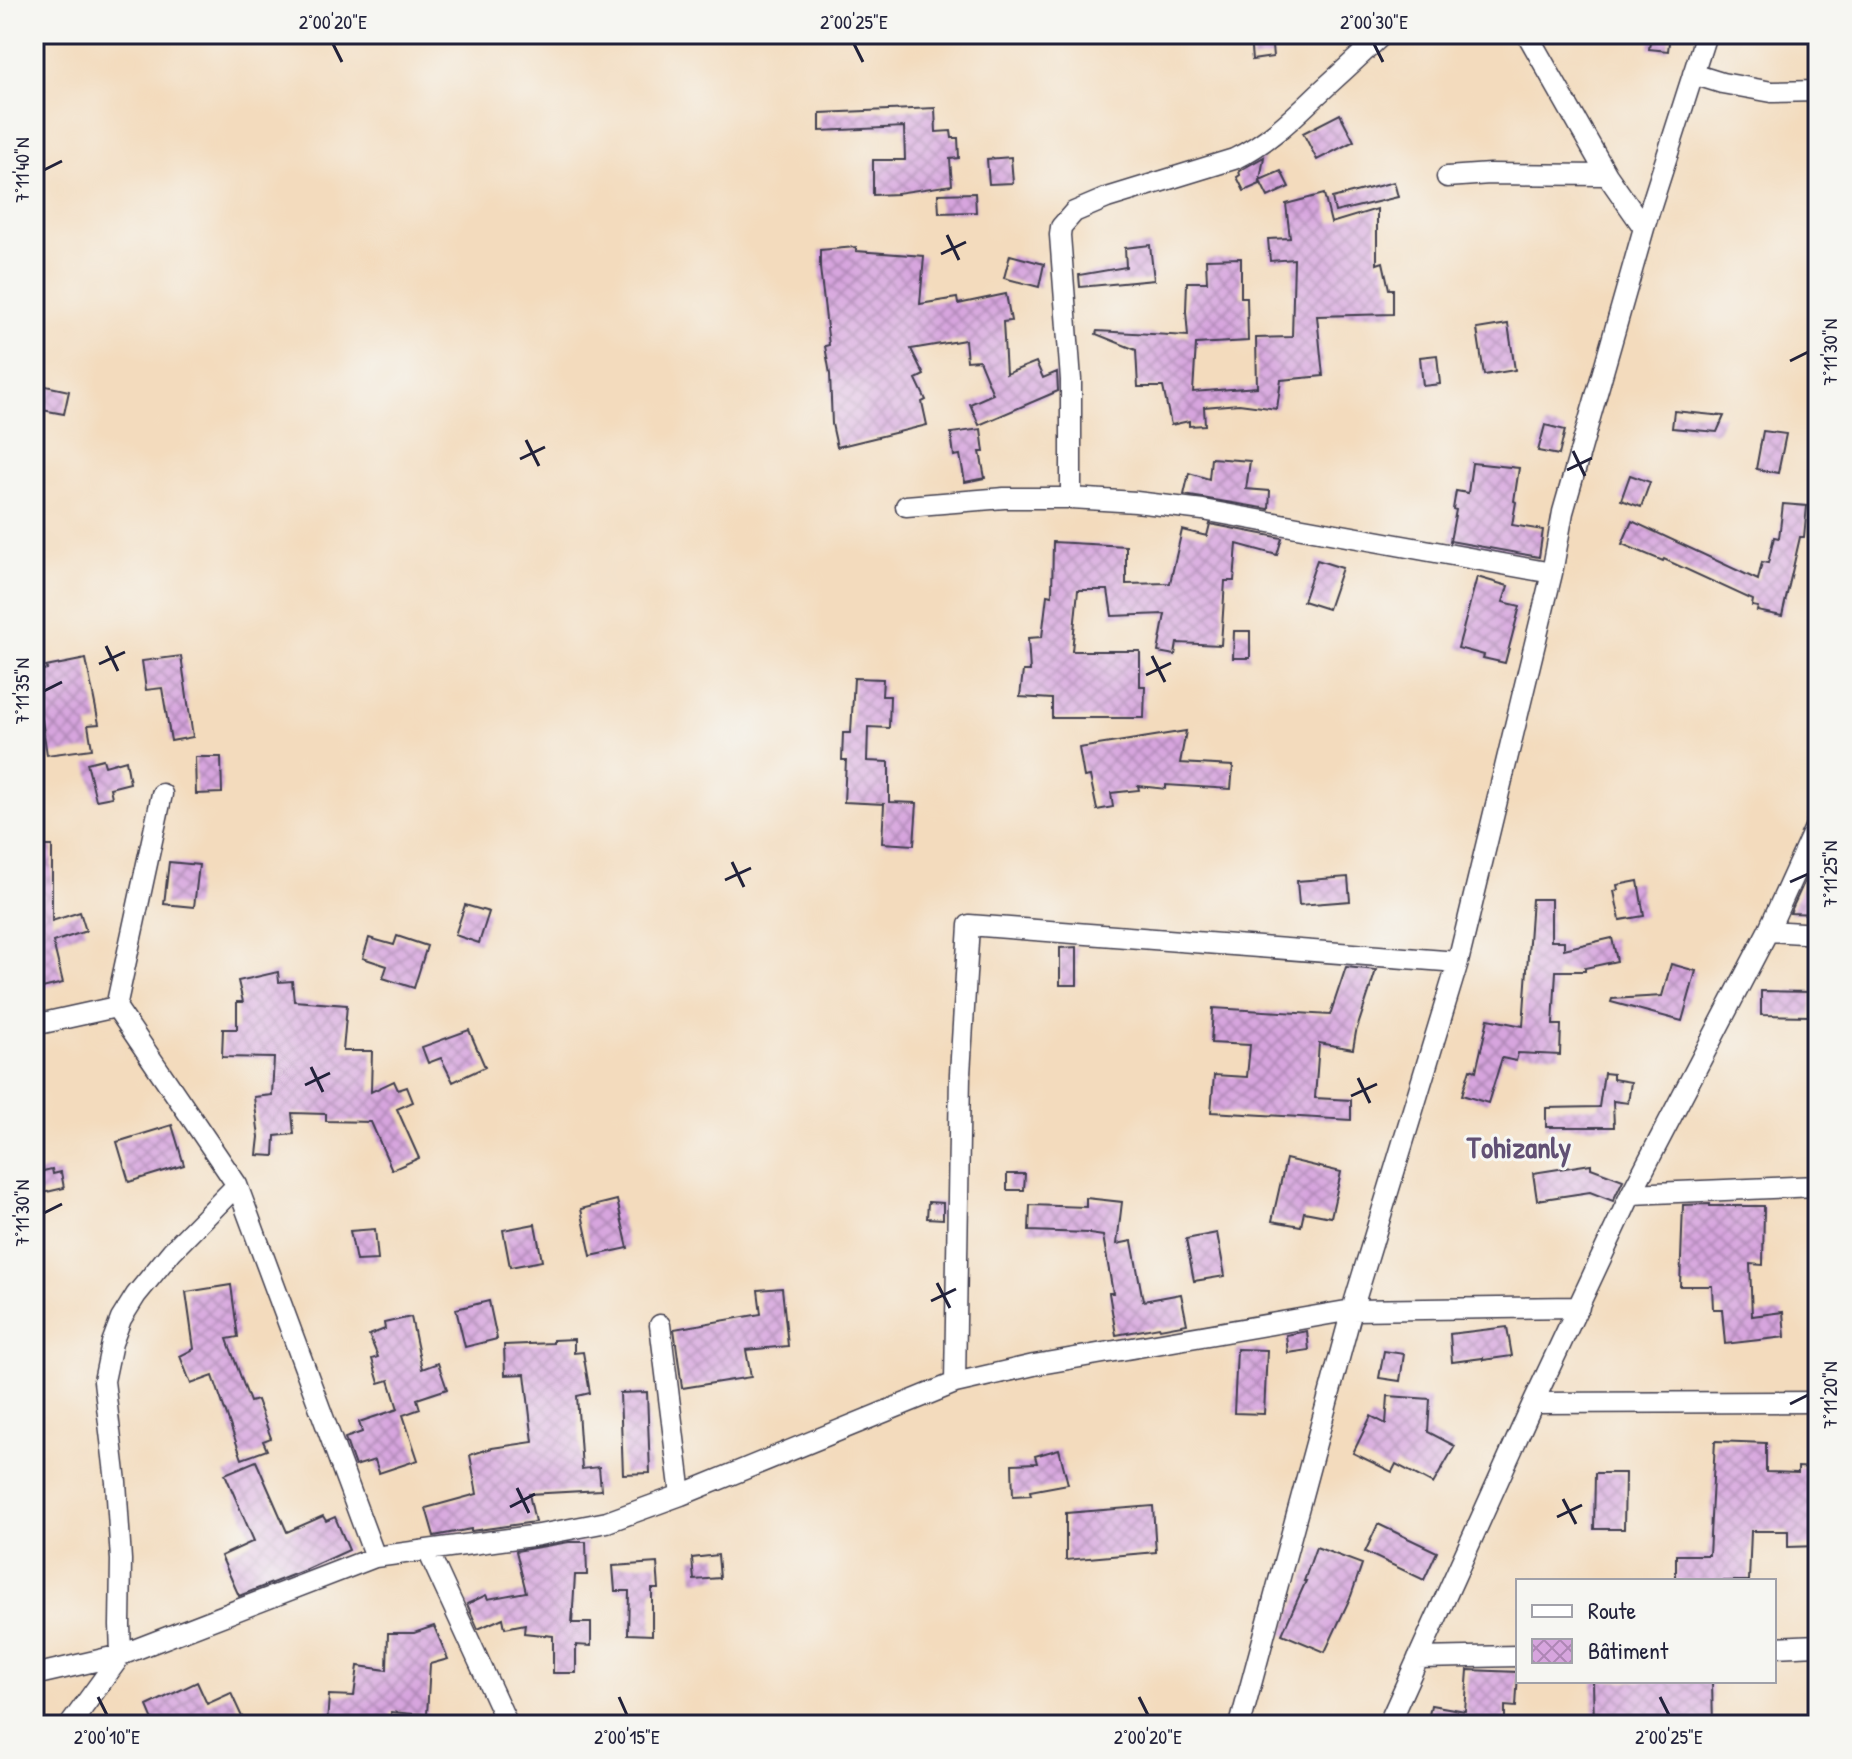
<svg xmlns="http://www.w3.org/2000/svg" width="1852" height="1759" viewBox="0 0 1852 1759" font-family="'Patrick Hand',sans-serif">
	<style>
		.building { fill: url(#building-cross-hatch) }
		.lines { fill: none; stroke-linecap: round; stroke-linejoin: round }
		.minor-casing { stroke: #413e4e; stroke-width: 23 }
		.minor { stroke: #fff; stroke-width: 20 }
		.ticks { fill: none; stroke: #22223b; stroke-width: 3 }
		.labels { text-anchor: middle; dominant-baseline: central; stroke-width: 6; stroke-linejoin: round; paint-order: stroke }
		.quarter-label { font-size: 30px; font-weight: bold; fill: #615074; stroke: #f6f6f2 }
		.neatline { fill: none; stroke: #22223b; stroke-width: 3 }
		.ticks-label { font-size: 20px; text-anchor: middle; fill: #22223b }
	</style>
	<defs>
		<pattern id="building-cross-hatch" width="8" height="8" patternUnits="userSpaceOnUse" patternTransform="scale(2)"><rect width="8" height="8" fill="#d7a5de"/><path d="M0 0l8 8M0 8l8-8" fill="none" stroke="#ae86b5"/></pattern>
	</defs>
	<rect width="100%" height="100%" fill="#f6f6f2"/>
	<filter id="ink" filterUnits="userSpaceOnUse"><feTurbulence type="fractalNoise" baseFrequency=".0125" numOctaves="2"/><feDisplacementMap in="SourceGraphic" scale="16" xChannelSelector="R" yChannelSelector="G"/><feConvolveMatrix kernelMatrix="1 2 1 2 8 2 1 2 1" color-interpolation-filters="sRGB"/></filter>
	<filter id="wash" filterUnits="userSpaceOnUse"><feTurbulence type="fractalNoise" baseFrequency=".006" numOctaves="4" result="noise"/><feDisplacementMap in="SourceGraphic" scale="32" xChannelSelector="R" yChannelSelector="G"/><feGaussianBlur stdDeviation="1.8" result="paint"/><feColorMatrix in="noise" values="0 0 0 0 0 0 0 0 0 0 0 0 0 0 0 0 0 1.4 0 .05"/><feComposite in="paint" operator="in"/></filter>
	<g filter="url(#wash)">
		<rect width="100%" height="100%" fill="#f3dbbd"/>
		<g id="blocks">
			<path class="building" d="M1651,34h19l-2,17 -19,-2z
				M1271,35l2,22 -21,3 -2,-22z
				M935,108l1,24 15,-1 1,7h6l1,20 -9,1 2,26 -55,8v1l-24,1v-35h32l-1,-33 -84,4v-18z
				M1340,114l14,27 -37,19 -14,-27z
				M1011,157l2,26 -24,1 -2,-25z
				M1264,157l-4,23 21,-9 8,16 -21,10 -8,-16v3l-16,7 -7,-14 3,-2 -1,-4z
				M1394,182l4,15 -63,15 -3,-14z
				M975,193l1,19 -37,1 -1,-19z
				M1324,194l7,29 46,-14v55l6,-2 6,27h4v25l-76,2 6,60 -42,4 -4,29 -38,-5 -35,3 1,18 -16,1v-5l-18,4 -8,-38h-25l-2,-37 -40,-16 1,-3 91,5 -2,-25 1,-29h20l-1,-23 35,-1v39h6l1,44 -52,3 -3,48 64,-5 -1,-49 36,-1 2,-78 -24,2 -2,-22 22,-1 -4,-34z
				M1150,245l4,35 -74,7 -1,-12 47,-8 -1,-19z
				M856,247v4l68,5 -4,48 37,-6 1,6 48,-10 5,27 -8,1 3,52 30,-12 7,16 14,-6 1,19 -79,34 -9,-21 23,-10 -14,-34 -12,1 -2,-21 -54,9 13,26 -8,4 10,21 -4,2 5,23 -90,22 -5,-23 -2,-50 -5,-28 4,-1 -9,-77v-18z
				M1010,255l34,9 -5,23 -35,-9z
				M1508,324l7,46 -31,5 -7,-46z
				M1437,355l3,29 -17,2 -3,-29z
				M41,385l28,6 -5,23 -27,-5z
				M1674,411l50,5 -7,16 -45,-4z
				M1545,425l20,5 -6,25 -21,-4z
				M981,429l3,23h-4l5,26 -20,4 -5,-27 -6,1 -3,-23z
				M1763,431l23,3 -8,39 -22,-4z
				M1211,458l39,3 -4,28 24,2 -1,18 -85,-14 5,-22 20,6z
				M1472,463l47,5 -5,33 2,1 -4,23 31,5 -4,27 -89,-16 6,-31 -3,-1 3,-18 12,2z
				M1630,475l20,7 -9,25 -20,-7z
				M1783,504l24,2 -3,31h-4l-18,79 -25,-5 1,-4 -6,-1 1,-6 -89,-41 -1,2 -41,-17 10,-23 126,59 4,-18 6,1 6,-26 5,1z
				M1210,524l72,14 -5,17 -40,-11 -3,37h-9l-4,64 -44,-2 -2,12 -17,-3 7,-38 -53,2 -4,-26h-30l-6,61h68v35h5l-1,32h-92v-19l-32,-2 3,-26h7l-2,-33 14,-1 5,-42 5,1 1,-54 73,4v38l44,-1 12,-53 25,6z
				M1317,560l25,8 -14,41 -25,-8z
				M1477,577l31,9 -5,16 17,4 -15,57 -22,-5 1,-3 -26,-7z
				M1234,631h16v27h-17z
				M181,656l12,81 -22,4 -9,-53 -16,2 -4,-29z
				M86,659l13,65 -11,1 4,24 -45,6 -5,-35 -8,2v-50l13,-3 -1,-2z
				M854,678l29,1 -1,17h8l-1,32 -21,-1 -1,34 22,1v40l28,1 -3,42 -32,-2 2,-39 -40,-2 2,-42h-4l1,-27h8z
				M1186,731l-6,32 53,3 -2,23 -65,-4v4l-28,-3 1,4 -28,3 2,14 -16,3 -7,-34 -6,1 -5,-29z
				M195,757h26l1,36 -26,1z
				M103,759l2,7 21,-6 4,23 -20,5 2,9 -16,3 -9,-37z
				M34,846h18v75l28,-9 6,19 -33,11 10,41 -29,7z
				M1818,852v62l-28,-1z
				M169,862l30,3 -5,42 -30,-3z
				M1348,877l2,24 -51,4 -2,-24z
				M1638,881l6,35 -24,4 -6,-29 4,-1 -1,-5z
				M1532,899h19v42h13v8l48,-11 5,23 -32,7v3h-29l-3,54h8l-1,30 -42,-2 -2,8 -14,-3 -14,45 -26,-8 8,-26 6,2 12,-52 35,7z
				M465,905l24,7 -10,31 -24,-8z
				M397,936l30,10 -13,42 -31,-10 4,-12 -24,-8 6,-20 25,7z
				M1077,947v38h-17v-37z
				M1671,964l25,7 -14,50 -71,-19 1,-3 50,-3z
				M1346,967l30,3 -20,62 -3,17 -34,-6 -4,55 36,2v20l-140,-8 3,-37 33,2 3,-32 -39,-2 2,-35 117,7z
				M278,972l1,10 13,-1 2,20 53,4 -4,46h29l-1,41 23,-11 4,9 9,-3 6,15 -16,7 22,49 -27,12 -21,-48 -45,-1v-7l-34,-1 2,21 -19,2 -1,20 -17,-1 2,-18 -5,-40 18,-2 2,-37 -52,-1 1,-28h14v-27h6l-5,-21z
				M1761,991l51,1 -1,24 -50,-1z
				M469,1030l16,37 -32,15 -12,-24 -13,5 -6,-16z
				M1604,1073l9,1v5l18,3 -3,21 -15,-2 1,26h-68v-19l53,-1z
				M172,1125l12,40 -55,17 -12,-40z
				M1286,1159l55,13 -10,45 -27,-5 -3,14 -29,-5z
				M1591,1164v4l32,12 -10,21 -23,-9 -53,8 -4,-27z
				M52,1169l1,5 8,-2 3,16 -30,7v-22z
				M1007,1174h18l-1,16h-17z
				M1086,1198l36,4 -5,42 15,-3 11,60 38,-7 6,30 -27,5 -1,-2 -43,8 -7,-42h4l-10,-57 -14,-2v-1l-60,-2 1,-26 56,2z
				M617,1200l11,48 -37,8 -10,-47z
				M928,1202l15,1v16l-16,-1z
				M1710,1204v2h54l-1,59 -13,-1 2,52 31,-4 2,25 -60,7 -3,-35h-9l-1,-23h-32l3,-81z
				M535,1224l7,37 -32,6 -7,-37z
				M375,1229l3,31 -22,1 -6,-30z
				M1217,1233l8,43 -31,5 -8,-42z
				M231,1285l7,52 -11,2 23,63 7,-2 14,38 -8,3 4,9 -25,9 -29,-83 -22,8 -11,-28 14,-7 -8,-57z
				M782,1288l6,58 -42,4 5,27 -69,11 -8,-59 87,-15 -3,-24z
				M489,1301l8,38 -32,8 -9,-38z
				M411,1317l11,52 16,-6 9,26 -30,10 3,10 -17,6 15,45 -39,13 -4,-13 -20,6 -10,-28 17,-6 -3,-10 39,-13 -9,-29 -10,3 -7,-24 6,-2 -9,-22 16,-6 -1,-6z
				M1507,1327l5,29 -29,4v-2l-31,4 -2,-28z
				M1307,1331l2,19 -21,3 -2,-18z
				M574,1339v14l9,-1 7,41 -13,3 5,73 17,-2 2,23 -72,4 6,28 -64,9v-2l-37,7 -8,-28 51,-14 -7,-39 22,-7 41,-6 -8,-68 -20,1 -1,-30 49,-2v-3z
				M1237,1349l30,1 -3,64 -30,-1z
				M1384,1351l20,3 -4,27 -21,-3z
				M647,1392l3,81 -27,1 -3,-81z
				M1388,1396l42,3 -2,33 27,14 -22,38 -37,-20 -4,8 -39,-19 18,-37 15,8z
				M1715,1441l51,2v29l32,1v-6l20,1v78l-30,1v-16h-37l-2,50h-73v-26h33z
				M1059,1449l9,35 -38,7 1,4 -18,1 -1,-32 25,-1 -2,-7z
				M256,1461l31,71 36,-16 3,5 9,-4 14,33 -44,20 -66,26 -18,-40 33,-15 -29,-67z
				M1595,1473h30l-1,56h-30z
				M1153,1506l3,46 -90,8v-47z
				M1378,1524l59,28 -13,28 -59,-28z
				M569,1542h17l1,33h-12l-3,48h19v23l-15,-1v28h-23v-37l-29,-3 1,-9 -20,4 -2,-10 -25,11 -11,-25 19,-9 2,4 38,-7 -10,-41z
				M1316,1547l46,17 -11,32 -26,56 -43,-18 24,-53h-2z
				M718,1555l2,23 -26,2 -2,-22z
				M657,1563l2,26h-7v46l-24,-1 1,-43h-14l-2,-25z
				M434,1626l14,33 -18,5 -3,51 -36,-3v13h-64l2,-30 25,1 4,-30 29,4 1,-37h26z
				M1468,1670l50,2 -2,35 -11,-1v19h-78l4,-20 34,6z
				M1593,1681h119l1,44h-119z
				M197,1682l10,22 24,-11 12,26 -12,6h-58l-3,-6 -15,6 -8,-19z"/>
		</g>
	</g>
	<g filter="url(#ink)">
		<use href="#blocks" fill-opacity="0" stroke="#413e4e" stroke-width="2"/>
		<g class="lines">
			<g class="minor-casing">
				<path id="minor" d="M1527,34l80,141 37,53
					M1693,74l29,9 50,9 46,-1
					M1447,177l43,-3 117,1
					M1071,498v-118l-11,-145 1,-8 13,-15 33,-14 127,-39c33,-16 58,-40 84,-65 22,-20 44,-40 65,-60
					M906,506l98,-8h67l65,4 67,8 349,63
					M162,794l-46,213 121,178 138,372
					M1768,931l50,3
					M34,1025l82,-18
					M1631,1194l187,-8
					M660,1325l21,170
					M955,1383l5,-309 9,-149 489,37
					M1533,1403l285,-1
					M428,1551l80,174
					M1774,1647l44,-2
					M1418,1658l100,-2
					M34,1675l87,-20 254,-98 164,-22 68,-13 74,-27 274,-112 79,-18 318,-55 227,-3
					M70,1725l51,-70 -1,-30 1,-65 -5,-78 -12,-101 8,-38 9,-24 15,-24 36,-44 65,-66
					M1240,1725l112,-415 106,-348 94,-389 11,-61 81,-284 62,-194
					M1388,1725l145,-322 98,-209 137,-263 50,-110"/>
			</g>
			<use href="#minor" class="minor"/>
		</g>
	</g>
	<path class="ticks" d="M333,44l9,18M854,44l9,18M1374,44l9,18M44,170l18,-9M947,235l12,25M941,254l25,-12M1790,361l18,-9M526,440l13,26M1573,451l12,25M520,459l25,-12M1567,470l25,-12M106,646l12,25M1152,656l13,26M99,664l26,-12M1146,675l25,-12M44,691l18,-9M732,862l12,25M725,880l26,-12M1790,882l18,-8M311,1067l12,25M1358,1078l12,25M305,1085l25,-12M1351,1096l26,-12M44,1213l18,-9M937,1283l13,25M931,1301l25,-12M1790,1404l18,-9M517,1488l12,25M1563,1499l13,25M510,1507l25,-13M1557,1517l25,-12M98,1697l9,18M619,1697l8,18M1139,1697l9,18M1660,1697l9,18"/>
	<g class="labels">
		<g class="quarter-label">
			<text x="1519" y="1147">Tohizanly</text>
		</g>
	</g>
	<rect width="1852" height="1759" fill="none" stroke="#f6f6f2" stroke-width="88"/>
	<rect x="1516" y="1579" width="260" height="104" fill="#f6f6f2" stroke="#a1a1a9" stroke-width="2"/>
	<rect x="1532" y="1605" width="40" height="12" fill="#ffffff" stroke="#a1a1a9" stroke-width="2"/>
	<text x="1588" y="1619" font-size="24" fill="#22223b">Route</text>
	<rect x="1532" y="1639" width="40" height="24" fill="url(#building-cross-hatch)" stroke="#a1a1a9" stroke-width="2"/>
	<text x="1588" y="1659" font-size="24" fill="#22223b">Bâtiment</text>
	<rect x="44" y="44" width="1764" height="1671" class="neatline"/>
	<g class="ticks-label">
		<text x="333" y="29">2°00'20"E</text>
		<text x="854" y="29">2°00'25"E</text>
		<text x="1374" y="29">2°00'30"E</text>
		<text transform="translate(22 170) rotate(-90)" y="7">7°11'40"N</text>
		<text transform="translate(1830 352) rotate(-90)" y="7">7°11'30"N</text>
		<text transform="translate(22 691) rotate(-90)" y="7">7°11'35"N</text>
		<text transform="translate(1830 874) rotate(-90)" y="7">7°11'25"N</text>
		<text transform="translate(22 1213) rotate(-90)" y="7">7°11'30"N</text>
		<text transform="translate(1830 1395) rotate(-90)" y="7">7°11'20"N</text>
		<text x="107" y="1744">2°00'10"E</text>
		<text x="627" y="1744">2°00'15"E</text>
		<text x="1148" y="1744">2°00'20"E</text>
		<text x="1669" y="1744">2°00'25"E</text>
	</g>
</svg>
